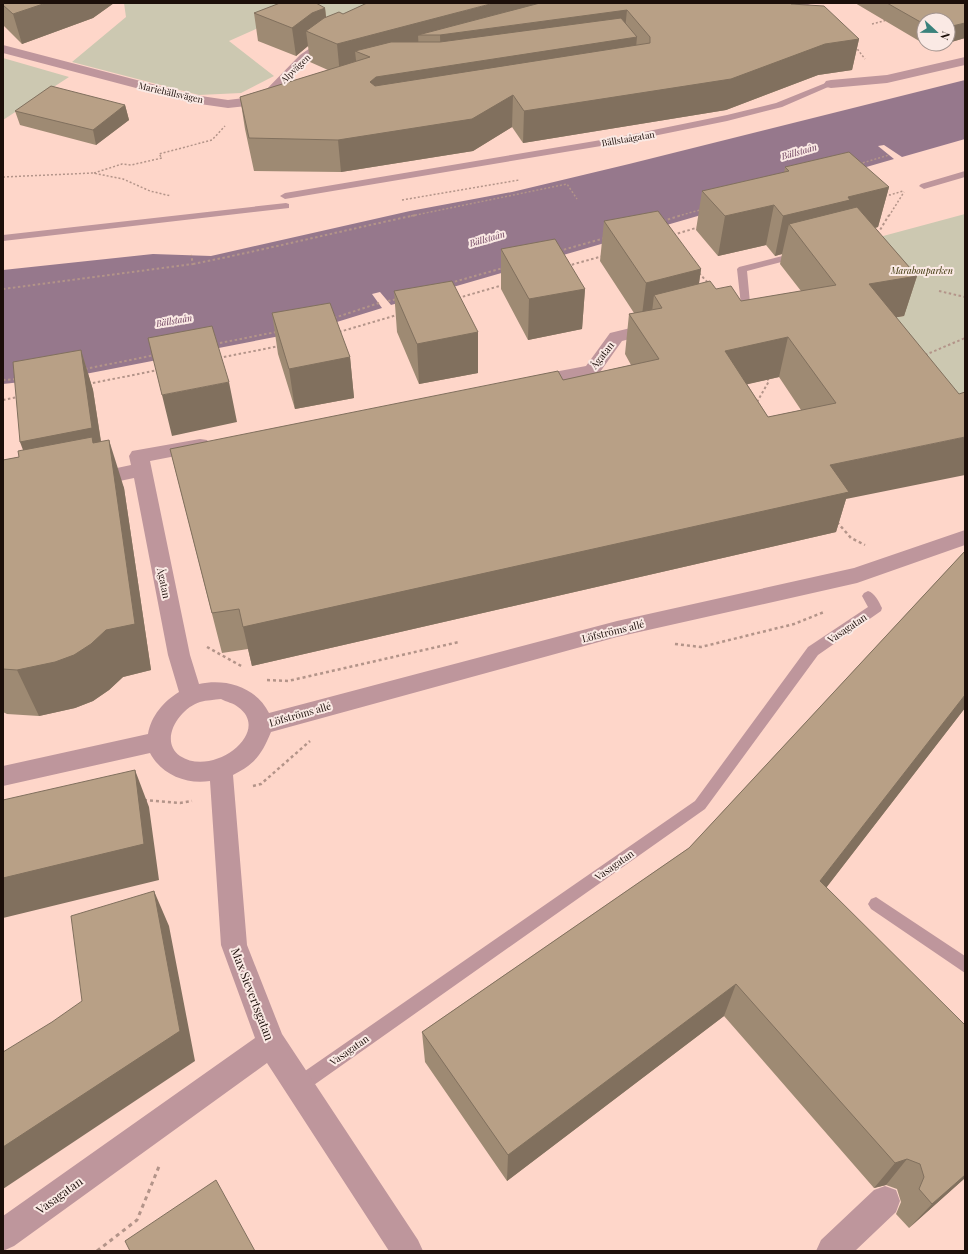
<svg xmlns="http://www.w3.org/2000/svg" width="968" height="1254" viewBox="0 0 968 1254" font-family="'Playfair Display',serif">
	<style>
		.green { fill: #ccc8b1 }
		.water { fill: #96788c }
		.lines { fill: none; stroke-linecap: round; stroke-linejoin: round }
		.path-far3 { stroke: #b39489; stroke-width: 1.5; stroke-dasharray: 2 2; stroke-linecap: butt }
		.path-far2 { stroke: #b39489; stroke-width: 2; stroke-dasharray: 2.5 2.5; stroke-linecap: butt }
		.path-far1 { stroke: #b39489; stroke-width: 2.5; stroke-dasharray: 3 3; stroke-linecap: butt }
		.path { stroke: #b39489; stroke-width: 3; stroke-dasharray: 4 4; stroke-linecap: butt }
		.lane { fill: #be969c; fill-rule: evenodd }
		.street { fill: #be969c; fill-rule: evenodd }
		.wall { fill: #9e8a73; fill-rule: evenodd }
		.shaded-wall { fill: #81705e }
		.building { fill: #b8a086; stroke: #81705e; fill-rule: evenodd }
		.labels { text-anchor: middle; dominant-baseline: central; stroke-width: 4; stroke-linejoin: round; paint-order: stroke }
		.far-street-label { font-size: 9px; fill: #1c0f0a; stroke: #fae9e4 }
		.far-water-label { font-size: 9px; font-style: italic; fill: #693c5a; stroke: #fae9e4 }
		.far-park-label { font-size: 9px; font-style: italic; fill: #362f02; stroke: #fae9e4 }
		.street-label { font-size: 10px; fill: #1c0f0a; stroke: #fae9e4 }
		.near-street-label { font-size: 12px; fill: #1c0f0a; stroke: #fae9e4 }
	</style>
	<rect width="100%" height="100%" fill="#fed6c9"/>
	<path class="green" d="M124,3h278l-69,14 -46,-2 -58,26 45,35 -33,17 -42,2 -127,-33 54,-45z
		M3,58l66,19 -66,43z
		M965,214v216l-107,-106 46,-8 -58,-70z"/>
	<path class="water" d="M965,80v59l-63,18 -18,-12 -6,1 16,13 -503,146 -11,-13 -8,2 10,14 -71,22 -236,46 -72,8v-114l150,-16 58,2 199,-45 102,-19 117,-28z"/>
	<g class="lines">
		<path class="path-far3" d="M872,24l15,-4
			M855,46l10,13
			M859,164l30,-9
			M94,173l28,-9 9,1 31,-7 -3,-4 53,-14 13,-14
			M3,177l90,-4 30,6 27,12 21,5
			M885,194l5,1 13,-4
			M402,200l117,-20
			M411,216l156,-32 10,15
			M678,216l22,-6
			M889,216l15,-24"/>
		<path class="path-far2" d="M663,221l19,-6
			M876,232l4,-2 9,-15
			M673,235l26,-8
			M559,251l46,-13
			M193,264c75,-15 148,-33 223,-49
			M567,266l36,-10
			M699,273l10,11
			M450,283l53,-15
			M3,289l190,-25 -2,-9
			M939,291l26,6
			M458,298l45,-13
			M388,301l9,-2
			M334,318l45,-15
			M339,332l58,-17
			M215,344l61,-12
			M925,355l40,-17
			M219,358l60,-12
			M85,369l70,-14
			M3,380l14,-1
			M88,384l70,-14
			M3,400l15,-3
			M757,402l12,-21 -3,-4"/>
		<path class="path-far1" d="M837,522l14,16 14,7
			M675,644l26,3 93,-23 30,-12
			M207,647l36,20
			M267,680l21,1 171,-39
			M253,786l8,-2 49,-43
			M144,800l36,3 12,-2"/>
		<path class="path" d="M97,1251l40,-31 23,-56"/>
		<path class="lane" d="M797,3h16l-10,4 -11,10h-6v-4z
			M828,82h3l4,2 -53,23 -55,14 -108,22 -334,56 -5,-3 5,-3 334,-56 108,-22 49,-12z
			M965,171v6l-41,12 -5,-3 2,-2z
			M286,203l3,1v4l-286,33v-6z
			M798,252l3,1 2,2 -2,2 -54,14 3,32 -1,2h-8l-4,-36 2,-2z
			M868,591c7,2 11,11 14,17l-1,3 -63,44 -113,154 -401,283 -6,3 -6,-3 -3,-6 3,-6 403,-279 113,-154 60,-40 -6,-11 2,-3z
			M876,897l89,59v17l-94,-64 -3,-5 3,-5z"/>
		<path class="street" d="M335,35l5,1 2,3 -2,3c-27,13 -45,32 -65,54l3,3 -2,3 -14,4 -5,-1 -29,3 -35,-5 -190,-50v-8l191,50 34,5 32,-4 40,-41 19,-13z
			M965,57v8l-78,18 -56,5 -5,-1 -2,-3 2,-3 5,-1 56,-5z
			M655,322l6,1 3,4 -3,4 -39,10 -24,34 -65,13 -6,-2 -3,-4 3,-4 6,-2 53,-10 24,-33z
			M200,439l7,1 3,5 -3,5 -57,11 40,194 9,29c27,-6 57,3 70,29l348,-92 237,-53 111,-38v15l-108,38 -240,54 -346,95c-9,22 -16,32 -38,43l14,170 35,89 136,206 5,11h-34l-122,-188 -253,183 -11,5v-35l252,-178 -34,-93 -11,-164c-24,4 -49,-7 -60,-28l-147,33v-20l145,-32c3,-18 16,-33 31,-42l-11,-37 -34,-177 -43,9 -7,-2 -3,-5 3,-5 47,-10 -2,-9 3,-5zM221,699c5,3 13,4 17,8 35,25 -25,71 -58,49 -22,-16 0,-48 20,-54 7,-2 14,-2 21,-3z
			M885,1186l11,4 4,11 -4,11 -41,39h-39l5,-11 53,-50z"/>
	</g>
	<path class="wall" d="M3,3h111l-21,15 -71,26 -19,-19z
		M855,3h110v35l-17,5v-23h-24v24h21l-14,4z
		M791,4l68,35 -7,31 -34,5 -92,35 -203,33 -11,-16 -39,24 -132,21 -87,-1 -9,-42 -5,-32 88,-27 -18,-8 -2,-16 -12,10 -38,-15 -4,-28 71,-5 1,9 17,-3z
		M125,105l4,15 -33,25 -76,-20 -5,-14z
		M785,167l104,20 -11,40 -3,1 42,48 -13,40 -7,1 -51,182 -10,33 -584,134 -4,-17 -26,4 -52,-204 393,-69 68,-15 -6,-11 4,-40 5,-1 -34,-52 4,-40 97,48 -2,15 17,5 25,12 60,-10 -21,-27 2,-10 -7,2 -9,-11 -48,11 -22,-26 6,-39 82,-18zM779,377l22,33 -33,7 -21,-33z
		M501,249l84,40 -3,40 -54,11 -27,-51z
		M394,291l84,41v41l-59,11 -22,-52z
		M272,313l78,44 4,41 -59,11 -17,-55z
		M81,350l12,40 8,51 23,47 27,182 -28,7 -14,13 -16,11 -18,7 -36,8 -32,-2 -4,-2v-252l16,-3z
		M965,551v157l-139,180 139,290 -56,50 -13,-14 5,-12 -4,-13 -11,-4 -12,3 -150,-172 -217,165 -82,-119 -3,-30 267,-184z"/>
	<path class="shaded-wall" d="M46,3h68l-21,15 -71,26 -9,-30z
		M494,3h117l16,7 -3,29 13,-2 -3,31 -256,41 -8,-27 6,-5 65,-11 -1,-31h-22l1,19 -49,3 -15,-6 2,19 -17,5 -3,-31z
		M325,8l3,28 -22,-5 2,15 -12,10 -4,-28 20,-15z
		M965,23v15l-17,5v-16z
		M859,39l-7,31 -34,5 -92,35 -203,33 1,-32 301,-67z
		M932,44h13l-14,4z
		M513,95l-1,32 -39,24 -132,21 -3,-32z
		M125,105l4,15 -33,25 -3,-15z
		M889,187l-11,40 -37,9 -52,-12 -7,30 -7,2 8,-40 65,-19z
		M774,205l-8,40 -48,11 7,-40z
		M701,269l-6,40 -41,-14 -3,26 -10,2 5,-40z
		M917,276l-13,40 -46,8 11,-40z
		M585,289l-3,40 -54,11 1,-41z
		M478,332v41l-59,11 -2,-40z
		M788,337l-9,40 -61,14 7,-40z
		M81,350l12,40 12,79 -70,13 -15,-40z
		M350,357l4,41 -59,11 -6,-40z
		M229,382l8,40 -65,14 -10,-41z
		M965,437v38l-119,24 -10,33 -584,134 -9,-39 587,-162z
		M109,440l15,48 27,182 -28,7 -14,13 -16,11 -18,7 -36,8 -22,-46z
		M965,695v13l-160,207 15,-34z
		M135,770l14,37 10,73 -156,38v-40z
		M154,891l15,35 26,135 -192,128v-42z
		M736,984l-12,32 -217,165 1,-26z
		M907,1159l-21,26 -12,3 21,-25z
		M965,1175v3l-56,50 23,-24z"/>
	<path class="building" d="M3,3h43l-33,11 -10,-9z
		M280,3h36l9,5 -13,5 -20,15 -38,-15z
		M367,3h127l-157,41 -31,-13 18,-13 15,-6 4,2z
		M540,3h250l1,1 33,2 35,33 -34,5 -94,35 -207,32 -11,-16 -41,24 -134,21 -89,-2 -9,-41 130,-40 -15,-6 36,-9h49l181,-24 16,19 -261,40 -6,5 5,4 275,-43v-6l-23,-27 -187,25h-22z
		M887,3h78v20l-17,4v-7h-24v4z
		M51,86l74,19 -32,25 -78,-19z
		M849,152l40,35 -41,10 2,3 -67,16 -9,-11 -49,11 -23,-25 87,-20 -4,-4z
		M857,207l60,69 -48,8 90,110 6,-2v45l-135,28 19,27 -606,135 -4,-18 -27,4 -42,-164 388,-78 5,9 96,-21 -30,-45 33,-6 -8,-13 56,-14 6,8 15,-3 10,15 95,-16 -47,-61zM788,337l48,66 -68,14 -43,-66z
		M658,211l43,58 -55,14 -42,-62z
		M555,239l30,50 -56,10 -28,-50z
		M452,281l26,51 -61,12 -23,-53z
		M330,303l20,54 -61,12 -17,-56z
		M212,326l17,56 -67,13 -14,-57z
		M81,350l11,78 -72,14 -7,-80z
		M92,437l1,6 16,-3 26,184 -29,6 -15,14 -17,11 -19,7 -38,8 -14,-1v-209l16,-3 -1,-6z
		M965,551v144l-145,186 145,144v150l-33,29 -13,-15 5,-12 -4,-13 -13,-5 -12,4 -159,-179 -228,171 -86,-123 267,-184z
		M135,770l9,74 -141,34v-78z
		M154,891l26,140 -177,116v-95l49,-30 30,-21 -11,-85z
		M216,1180l39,71h-125l-5,-10z"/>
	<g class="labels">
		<g class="far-street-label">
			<text transform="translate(295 68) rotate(-44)">Alpvägen</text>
			<text transform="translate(171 92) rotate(13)">Mariehällsvägen</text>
			<text transform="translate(628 138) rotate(-10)">Bällstaågatan</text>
		</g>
		<g class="far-water-label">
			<text transform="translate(799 151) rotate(-16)">Bällstaån</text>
			<text transform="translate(487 238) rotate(-16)">Bällstaån</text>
			<text transform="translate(174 320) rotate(-10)">Bällstaån</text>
		</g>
		<g class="far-park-label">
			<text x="922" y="270">Marabouparken</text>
		</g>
		<g class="street-label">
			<text transform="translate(602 355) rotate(-52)">Ågatan</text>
			<text transform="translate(164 583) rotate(78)">Ågatan</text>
			<text transform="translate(847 628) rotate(-34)">Vasagatan</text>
			<text transform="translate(613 631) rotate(-14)">Löfströms allé</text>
			<text transform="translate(300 714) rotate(-16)">Löfströms allé</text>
			<text transform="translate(614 865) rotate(-35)">Vasagatan</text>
			<text transform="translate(349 1050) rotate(-35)">Vasagatan</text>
		</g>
		<g class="near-street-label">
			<text transform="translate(253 994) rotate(69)">Max Sievertsgatan</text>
			<text transform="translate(59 1195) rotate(-36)">Vasagatan</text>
		</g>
	</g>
	<rect width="968" height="1254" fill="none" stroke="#1c0f0a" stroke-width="8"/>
	<g transform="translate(936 32) rotate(112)"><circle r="19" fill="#fae9e4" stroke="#a1928d"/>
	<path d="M0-3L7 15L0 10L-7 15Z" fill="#3a827c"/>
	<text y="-6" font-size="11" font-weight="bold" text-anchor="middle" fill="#1c0f0a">N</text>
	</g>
</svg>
